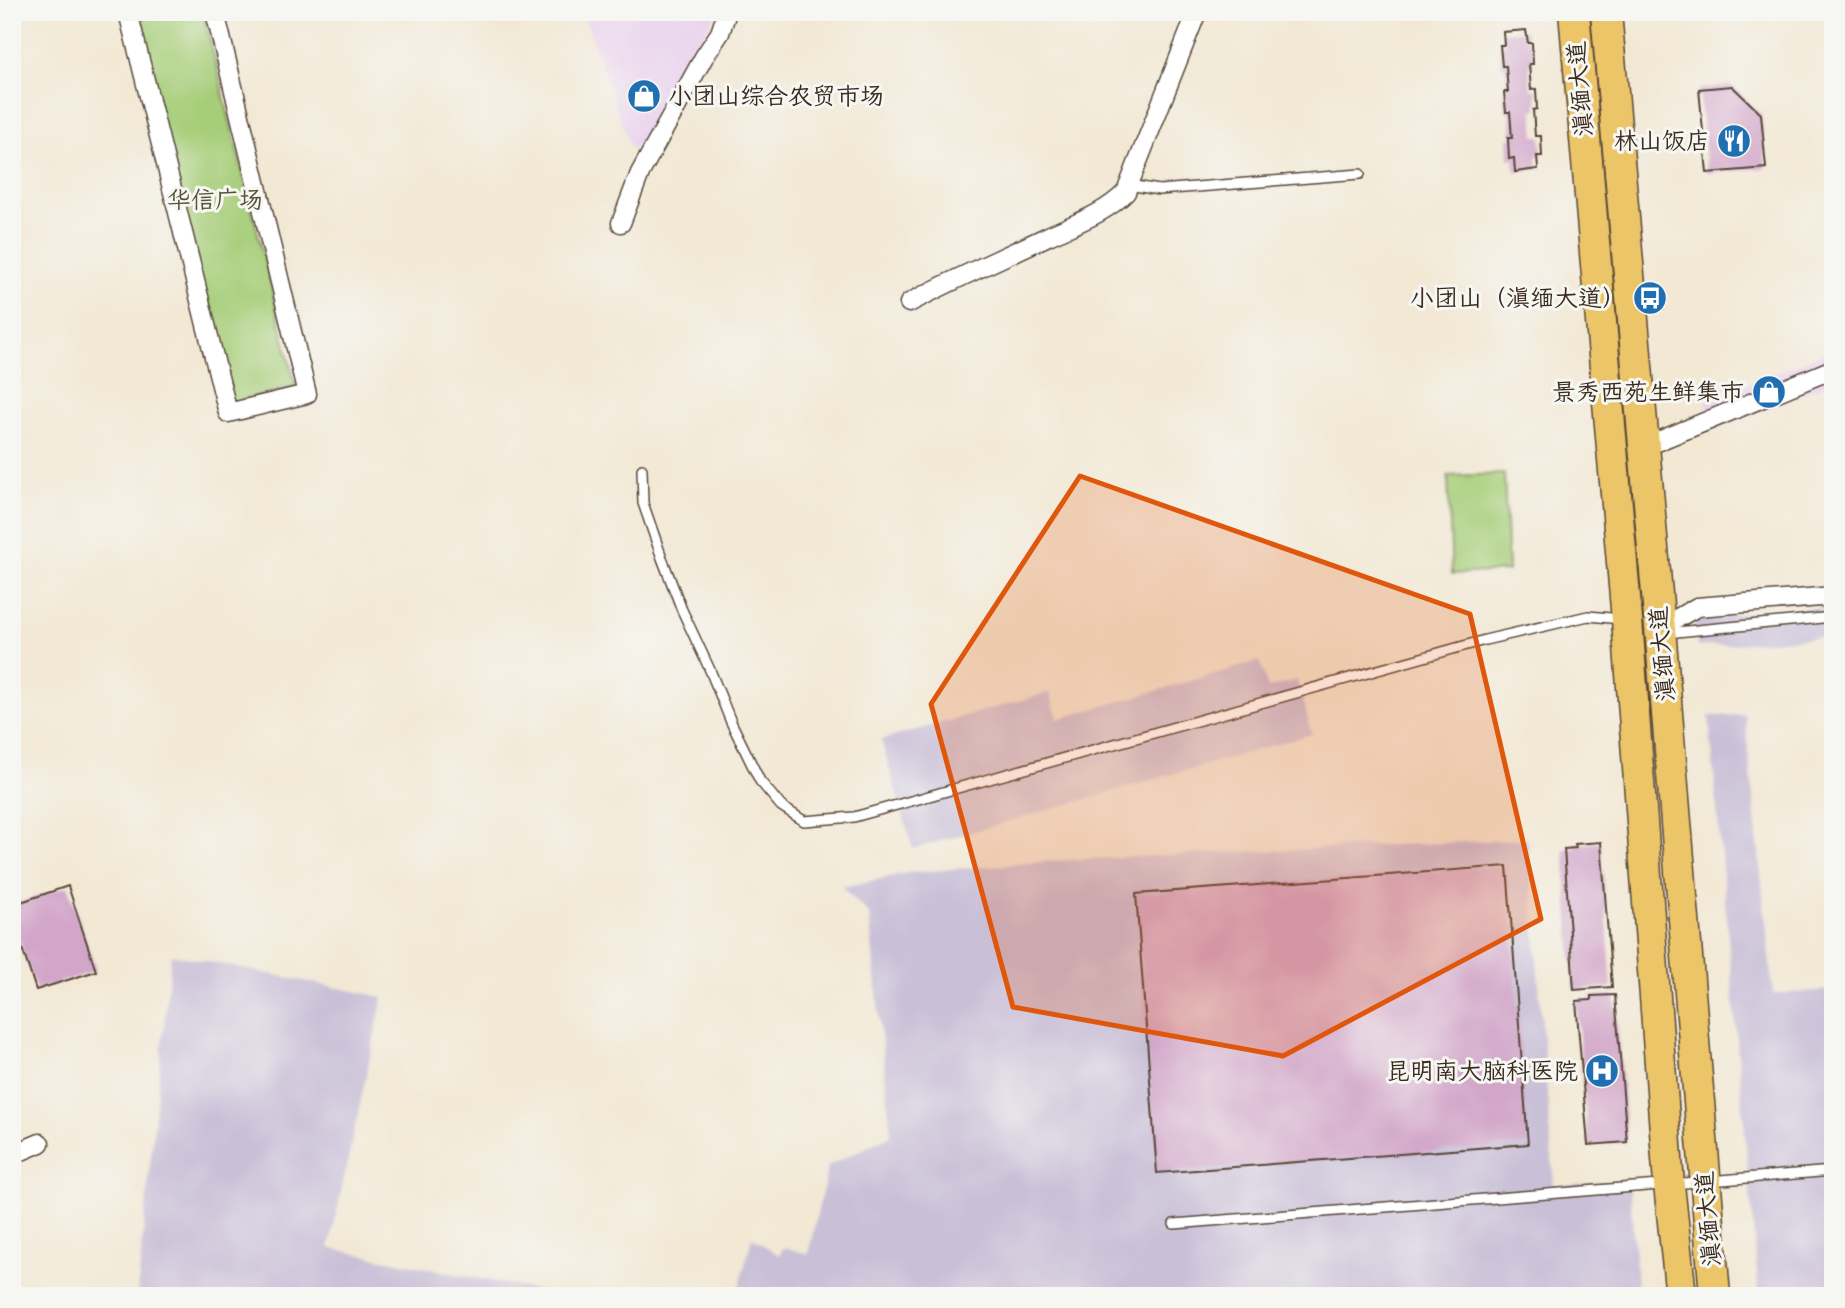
<svg xmlns="http://www.w3.org/2000/svg" width="1845" height="1308" viewBox="0 0 1845 1308" font-family="Caveat,'LXGW WenKai TC',sans-serif">
	<style>
		.built { fill: #e9d2ed }
		.industrial { fill: #c9bfd7 }
		.green { fill: #a6cd78; stroke: #707c4b; stroke-width: 2 }
		.building { fill: #d2a6c9 }
		.lines { fill: none; stroke-linecap: round; stroke-linejoin: round }
		.lane-casing { stroke: #564639; stroke-width: 12 }
		.street-casing { stroke: #564639; stroke-width: 21 }
		.primary-casing { stroke: #564639; stroke-width: 33 }
		.lane { stroke: #fff; stroke-width: 9 }
		.street { stroke: #fff; stroke-width: 18 }
		.primary { stroke: #edc569; stroke-width: 30 }
		.marked { fill: #df570d; fill-opacity: 0.2; stroke: #df570d; stroke-width: 5; stroke-linejoin: round }
		.labels { text-anchor: middle; dominant-baseline: central; stroke-width: 6; stroke-linejoin: round; paint-order: stroke }
		.street-label { font-size: 24px; fill: #3b2a1e; stroke: #f6f6f2 }
		.poi-label { font-size: 24px; fill: #3b2a1e; stroke: #f6f6f2; text-anchor: end }
		.park-label { font-size: 24px; fill: #565334; stroke: #f6f6f2 }
	</style>
	<rect width="100%" height="100%" fill="#f6f6f2"/>
	<filter id="ink" filterUnits="userSpaceOnUse"><feTurbulence type="fractalNoise" baseFrequency=".0143" numOctaves="2"/><feDisplacementMap in="SourceGraphic" scale="14" xChannelSelector="R" yChannelSelector="G"/><feConvolveMatrix kernelMatrix="1 2 1 2 8 2 1 2 1" color-interpolation-filters="sRGB"/></filter>
	<filter id="wash" filterUnits="userSpaceOnUse"><feTurbulence type="fractalNoise" baseFrequency=".00686" numOctaves="4" result="noise"/><feDisplacementMap in="SourceGraphic" scale="28" xChannelSelector="R" yChannelSelector="G"/><feGaussianBlur stdDeviation="1.57" result="paint"/><feColorMatrix in="noise" values="0 0 0 0 0 0 0 0 0 0 0 0 0 0 0 0 0 1.4 0 .05"/><feComposite in="paint" operator="in"/></filter>
	<g filter="url(#wash)">
		<rect width="100%" height="100%" fill="#f2e8d4"/>
		<path class="built" d="M583,12h132l-2,7 -21,38 -34,78 -27,14z
			M1833,349v32l-121,50 -6,-29z"/>
		<path class="industrial" d="M1833,606v30l-136,11 -2,-29z
			M1260,661l8,27 29,-8 15,54 -399,115 -32,-109 169,-48 8,27z
			M1745,715l28,279 60,-4v306h-74l-50,-580z
			M1528,839l26,347 75,-7 9,117h-901l15,-59 27,18 5,-8 24,7 20,-88 63,-31 -22,-221 -27,-27 65,-14 155,-13z
			M171,954l212,43 -54,251 236,48h-428z"/>
		<path class="green" d="M134,12h69l93,375 -65,16z
			M1504,474l4,97 -56,3 -4,-98z"/>
		<g id="blocks">
			<path class="building" d="M1526,30l2,13h4l1,21h-4l2,26 5,-1 1,20 -4,1 2,26h6l1,20h-5l1,13 -23,3 -1,-14 -5,1 -1,-21h4l-2,-26h-4l-2,-20h4l-2,-26h-4l-2,-21h4l-1,-13z
				M1732,86l29,28 5,54 -59,5 -8,-84z
				M1601,842l11,145 -38,3 -10,-141 12,-1 -1,-4z
				M1507,866l21,278 -371,29 -21,-279z
				M68,886l28,85 -60,19 -24,-72v-13z
				M1615,995l12,147 -39,3 -12,-144 15,-1v-4z"/>
		</g>
	</g>
	<g filter="url(#ink)">
		<use href="#blocks" fill-opacity="0" stroke="#564639" stroke-width="2"/>
		<g class="lines">
			<g class="lane-casing">
				<path id="lane" d="M1129,185l30,5 201,-16
					M642,469l1,34 19,55 20,52 28,60 21,52 29,59 21,25 23,15 50,-4 631,-177 103,-24 34,3
					M1666,633l167,-16
					M1174,1224l659,-53"/>
			</g>
			<g class="street-casing">
				<path id="street" d="M128,12l100,401 79,-19 -92,-382
					M621,223l19,-50 64,-116 16,-24 7,-21
					M909,303c45,-24 91,-44 137,-66 28,-13 59,-23 80,-45l71,-180
					M1644,447l189,-78
					M1660,628l37,-21 136,-11
					M12,1155l28,-12"/>
			</g>
			<g class="primary-casing">
				<path id="primary" d="M1574,12l53,608 42,565 12,111
					M1606,12l54,616 55,668"/>
			</g>
			<use href="#lane" class="lane"/>
			<use href="#street" class="street"/>
			<use href="#primary" class="primary"/>
		</g>
	</g>
	<path class="marked" d="M1080,476l390,138 71,305 -258,137 -270,-49 -82,-303z"/>
	<defs>
		<g id="shop-disc" transform="scale(1.75)"><circle r="9.5" fill="#1f6fb2" stroke="#f6f6f2"/><path d="M-5-2.5h2.3a2.7 3.5 0 0 1 5.4 0H5L5.5 6h-11ZM-1.5-2.5h3a1.5 2.3 0 0 0-3 0Z" fill="#fff"/></g>
		<g id="restaurant-disc" transform="scale(1.75)"><circle r="9.5" fill="#1f6fb2" stroke="#f6f6f2"/><path d="M-5-6h1v4h1v-4h1v4h1v-4h1v5L-1.5 .5V6h-2V.5L-5-1ZM5-6V6H3V1.5H1.5Q1.5-4 5-6Z" fill="#fff"/></g>
		<g id="bus-disc" transform="scale(1.75)"><circle r="9.5" fill="#1f6fb2" stroke="#f6f6f2"/><path d="M-5-6H5V4H4V6H2V4H-2V6H-4V4H-5ZM-3.5-4V0h7V-4ZM-3.5 1.2v1.5H-2V1.2ZM2 1.2v1.5H3.5V1.2Z" fill="#fff"/></g>
		<g id="hospital-disc" transform="scale(1.75)"><circle r="9.5" fill="#1f6fb2" stroke="#f6f6f2"/><path d="M-5-5h3v3.5h4V-5h3V5h-3V1.5h-4V5h-3Z" fill="#fff"/></g>
	</defs>
	<g fill-rule="evenodd">
		<use href="#shop-disc" x="644" y="96"/>
		<use href="#restaurant-disc" x="1734" y="141"/>
		<use href="#bus-disc" x="1650" y="298"/>
		<use href="#shop-disc" x="1769" y="392"/>
		<use href="#hospital-disc" x="1602" y="1071"/>
	</g>
	<g class="labels">
		<g class="street-label">
			<text transform="translate(1580 89) rotate(-95)">滇缅大道</text>
			<text transform="translate(1662 654) rotate(-95)">滇缅大道</text>
			<text transform="translate(1708 1219) rotate(-95)">滇缅大道</text>
		</g>
		<g class="poi-label">
			<text x="668" y="96" text-anchor="start">小团山综合农贸市场</text>
			<text x="1710" y="141">林山饭店</text>
			<text x="1626" y="298">小团山（滇缅大道）</text>
			<text x="1744" y="392">景秀西苑生鲜集市</text>
			<text x="1578" y="1071">昆明南大脑科医院</text>
		</g>
		<g class="park-label">
			<text x="215" y="200">华信广场</text>
		</g>
	</g>
	<rect width="1845" height="1308" fill="none" stroke="#f6f6f2" stroke-width="42"/>
</svg>
